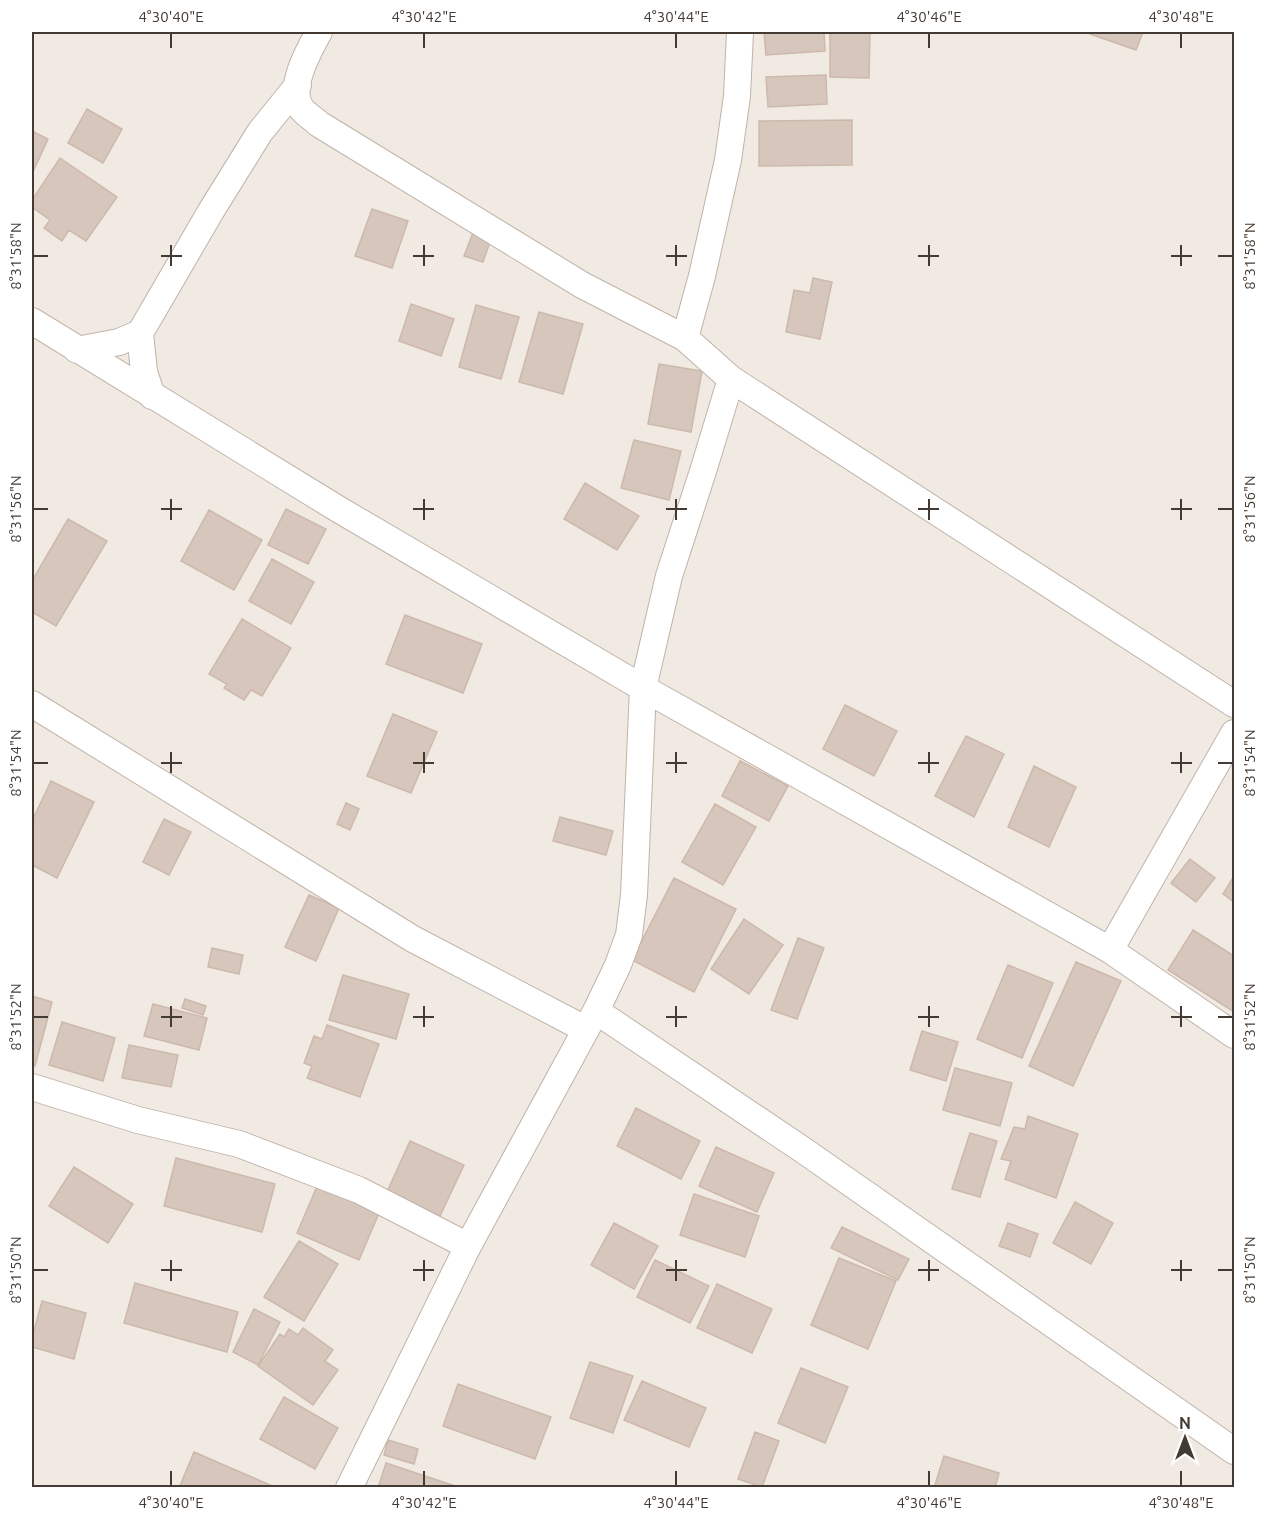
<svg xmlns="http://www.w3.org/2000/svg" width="1266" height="1519" viewBox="0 0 1266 1519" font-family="Ubuntu,sans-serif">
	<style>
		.building { fill: #d6c6bb; stroke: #cdb9ac; stroke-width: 1.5 }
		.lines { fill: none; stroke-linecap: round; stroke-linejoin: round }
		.street-casing { stroke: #c0b3a9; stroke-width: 28 }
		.street { stroke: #fff; stroke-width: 26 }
		.ticks { fill: none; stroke: #433a33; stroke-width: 2 }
		.neatline { fill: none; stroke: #433a33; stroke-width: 2 }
		.ticks-label { font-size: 15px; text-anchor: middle; fill: #433a33 }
	</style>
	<rect width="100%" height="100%" fill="#f1eae3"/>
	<path class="building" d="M764,32h60l1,19 -59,4z
		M830,32h40l-1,46 -39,-1z
		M1091,32h52l-7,18 -46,-16z
		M826,75l1,29 -59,3 -2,-30z
		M87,109l35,20 -19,34 -35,-20z
		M852,120v45l-93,1v-45z
		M32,131l16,8 -16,35z
		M60,158l57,39 -31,44 -17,-11 -7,11 -18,-13 6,-8 -18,-13v-7z
		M372,209l36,12 -16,47 -37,-12z
		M474,230l18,6 -9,26 -19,-6z
		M813,278l19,4 -12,57 -34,-7 8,-42 16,3z
		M411,304l43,15 -13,37 -42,-15z
		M476,305l43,12 -18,62 -42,-12z
		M539,312l44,12 -20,70 -44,-12z
		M659,364l43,7 -11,61 -43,-8z
		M634,440l47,11 -12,49 -48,-12z
		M585,483l54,33 -22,34 -53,-31z
		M286,509l40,20 -18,35 -40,-19z
		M209,510l53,30 -28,50 -53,-29z
		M68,519l39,22 -51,85 -24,-14v-31z
		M272,559l42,23 -23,42 -42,-23z
		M405,615l77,29 -19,49 -77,-29z
		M242,619l49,29 -29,48 -11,-6 -7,10 -20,-12 3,-4 -18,-10z
		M845,705l52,26 -23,45 -51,-27z
		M393,714l44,18 -26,61 -44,-17z
		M966,736l38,18 -30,63 -39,-21z
		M740,761l48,25 -19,35 -47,-25z
		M1034,766l42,21 -27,60 -41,-20z
		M51,781l43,21 -37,76 -25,-13v-44z
		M346,803l13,6 -9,21 -13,-6z
		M715,804l41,23 -33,58 -41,-23z
		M560,817l53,14 -7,24 -53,-14z
		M164,819l27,13 -22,43 -26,-13z
		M1190,859l25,19 -19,24 -25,-19z
		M1234,876v26l-11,-8z
		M674,878l62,31 -42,83 -62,-32z
		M309,895l30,13 -23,53 -31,-14z
		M744,919l39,26 -34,49 -38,-25z
		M1193,930l41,26v56l-66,-42z
		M798,938l26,10 -27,71 -26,-9z
		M212,948l31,7 -4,19 -31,-7z
		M1076,962l45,19 -48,105 -44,-20z
		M1008,965l45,18 -31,75 -45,-19z
		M343,975l66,19 -13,45 -67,-19z
		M32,996l20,6 -17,64 -3,-1z
		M185,999l21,7 -3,9 -21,-7z
		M153,1004l54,14 -8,32 -55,-14z
		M62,1022l53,16 -12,43 -54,-16z
		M327,1025l52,19 -19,53 -53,-19 5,-12 -8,-3 10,-27 8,3z
		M922,1031l36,11 -12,39 -36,-11z
		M129,1045l49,10 -7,32 -49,-9z
		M955,1068l57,15 -12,43 -57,-16z
		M636,1108l64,33 -19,38 -64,-33z
		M1028,1116l50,18 -22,64 -51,-19 6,-18 -10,-2 13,-32 11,2z
		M970,1133l27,8 -17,56 -28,-8z
		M410,1141l54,24 -24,51 -53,-24z
		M716,1147l58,26 -17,39 -58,-26z
		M176,1158l99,26 -13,48 -98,-26z
		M74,1167l59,37 -25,39 -59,-37z
		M318,1184l62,27 -21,49 -62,-27z
		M694,1194l65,22 -14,41 -65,-22z
		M1075,1202l38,21 -22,41 -38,-21z
		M614,1223l44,23 -24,43 -43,-24z
		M1008,1223l30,11 -8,23 -31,-11z
		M842,1227l67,32 -11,21 -67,-32z
		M299,1241l39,23 -34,57 -40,-24z
		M839,1258l57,23 -28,68 -57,-24z
		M655,1260l54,26 -19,37 -53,-26z
		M135,1283l103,29 -11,40 -103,-29z
		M717,1284l55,25 -20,44 -55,-25z
		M42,1301l44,12 -12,46 -42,-12v-9z
		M254,1309l26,13 -22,43 -25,-13z
		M303,1328l30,22 -8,11 13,9 -25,35 -55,-39 22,-32 4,3 5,-8 9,6z
		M590,1362l43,14 -20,57 -43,-15z
		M801,1368l47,19 -23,56 -47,-20z
		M642,1381l64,27 -17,39 -65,-27z
		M458,1384l93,33 -16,42 -92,-33z
		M284,1397l54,31 -23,41 -55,-30z
		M755,1432l24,9 -17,46 -24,-8z
		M388,1440l30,9 -4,15 -30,-9z
		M194,1452l83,36h-98z
		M944,1456l55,17 -4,15h-61z
		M386,1463l69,23 -1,2h-76z"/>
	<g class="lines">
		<g class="street-casing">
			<path id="street" d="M319,32c-10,18 -32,56 -18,76 4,6 13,11 18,16l263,161 103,53 46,41 -27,89 -35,108 -26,112 -9,207 -5,40 -11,30 -22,46 -128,235 -119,242
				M32,321l306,188 305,179 467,262 124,85
				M140,333l4,39 8,24
				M685,338l17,-62 26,-116 9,-64 3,-64
				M77,350l42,-8 21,-9 71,-122 49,-79 38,-47
				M731,379l503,325
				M32,704l381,235 172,90
				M1110,950l124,-217
				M596,1011l207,139 431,301
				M32,1087l106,33 101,24 120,46 109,56"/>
		</g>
		<use href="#street" class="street"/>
	</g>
	<path class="ticks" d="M171,33v15M424,33v15M676,33v15M929,33v15M1181,33v15M171,245v21M424,245v21M676,245v21M929,245v21M1181,245v21M33,256h15M161,256h21M413,256h21M666,256h21M918,256h21M1171,256h21M1218,256h15M171,499v21M424,499v21M676,499v21M929,499v21M1181,499v21M33,509h15M161,509h21M413,509h21M666,509h21M918,509h21M1171,509h21M1218,509h15M171,752v21M424,752v21M676,752v21M929,752v21M1181,752v21M33,763h15M161,763h21M413,763h21M666,763h21M918,763h21M1171,763h21M1218,763h15M171,1006v21M424,1006v21M676,1006v21M929,1006v21M1181,1006v21M33,1017h15M161,1017h21M413,1017h21M666,1017h21M918,1017h21M1171,1017h21M1218,1017h15M171,1260v21M424,1260v21M676,1260v21M929,1260v21M1181,1260v21M33,1270h15M161,1270h21M413,1270h21M666,1270h21M918,1270h21M1171,1270h21M1218,1270h15M171,1471v15M424,1471v15M676,1471v15M929,1471v15M1181,1471v15"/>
	<rect width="1266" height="1519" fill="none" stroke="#ffffff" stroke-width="66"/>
	<g transform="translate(1185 1438)" stroke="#ffffff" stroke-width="4.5" paint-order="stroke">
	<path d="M0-4.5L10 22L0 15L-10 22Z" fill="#433a33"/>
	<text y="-9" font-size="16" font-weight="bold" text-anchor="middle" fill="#433a33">N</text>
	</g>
	<rect x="33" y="33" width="1200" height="1453" class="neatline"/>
	<g class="ticks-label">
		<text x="171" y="22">4°30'40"E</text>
		<text x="424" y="22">4°30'42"E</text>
		<text x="676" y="22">4°30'44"E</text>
		<text x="929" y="22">4°30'46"E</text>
		<text x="1181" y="22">4°30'48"E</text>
		<text transform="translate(16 256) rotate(-90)" y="5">8°31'58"N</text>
		<text transform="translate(1250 256) rotate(-90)" y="5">8°31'58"N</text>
		<text transform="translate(16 509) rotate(-90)" y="5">8°31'56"N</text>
		<text transform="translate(1250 509) rotate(-90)" y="5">8°31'56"N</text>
		<text transform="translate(16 763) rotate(-90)" y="5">8°31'54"N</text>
		<text transform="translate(1250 763) rotate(-90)" y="5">8°31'54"N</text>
		<text transform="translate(16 1017) rotate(-90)" y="5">8°31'52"N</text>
		<text transform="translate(1250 1017) rotate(-90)" y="5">8°31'52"N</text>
		<text transform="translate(16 1270) rotate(-90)" y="5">8°31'50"N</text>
		<text transform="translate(1250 1270) rotate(-90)" y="5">8°31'50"N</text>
		<text x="171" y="1508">4°30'40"E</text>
		<text x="424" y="1508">4°30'42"E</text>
		<text x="676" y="1508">4°30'44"E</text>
		<text x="929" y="1508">4°30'46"E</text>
		<text x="1181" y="1508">4°30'48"E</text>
	</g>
</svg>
